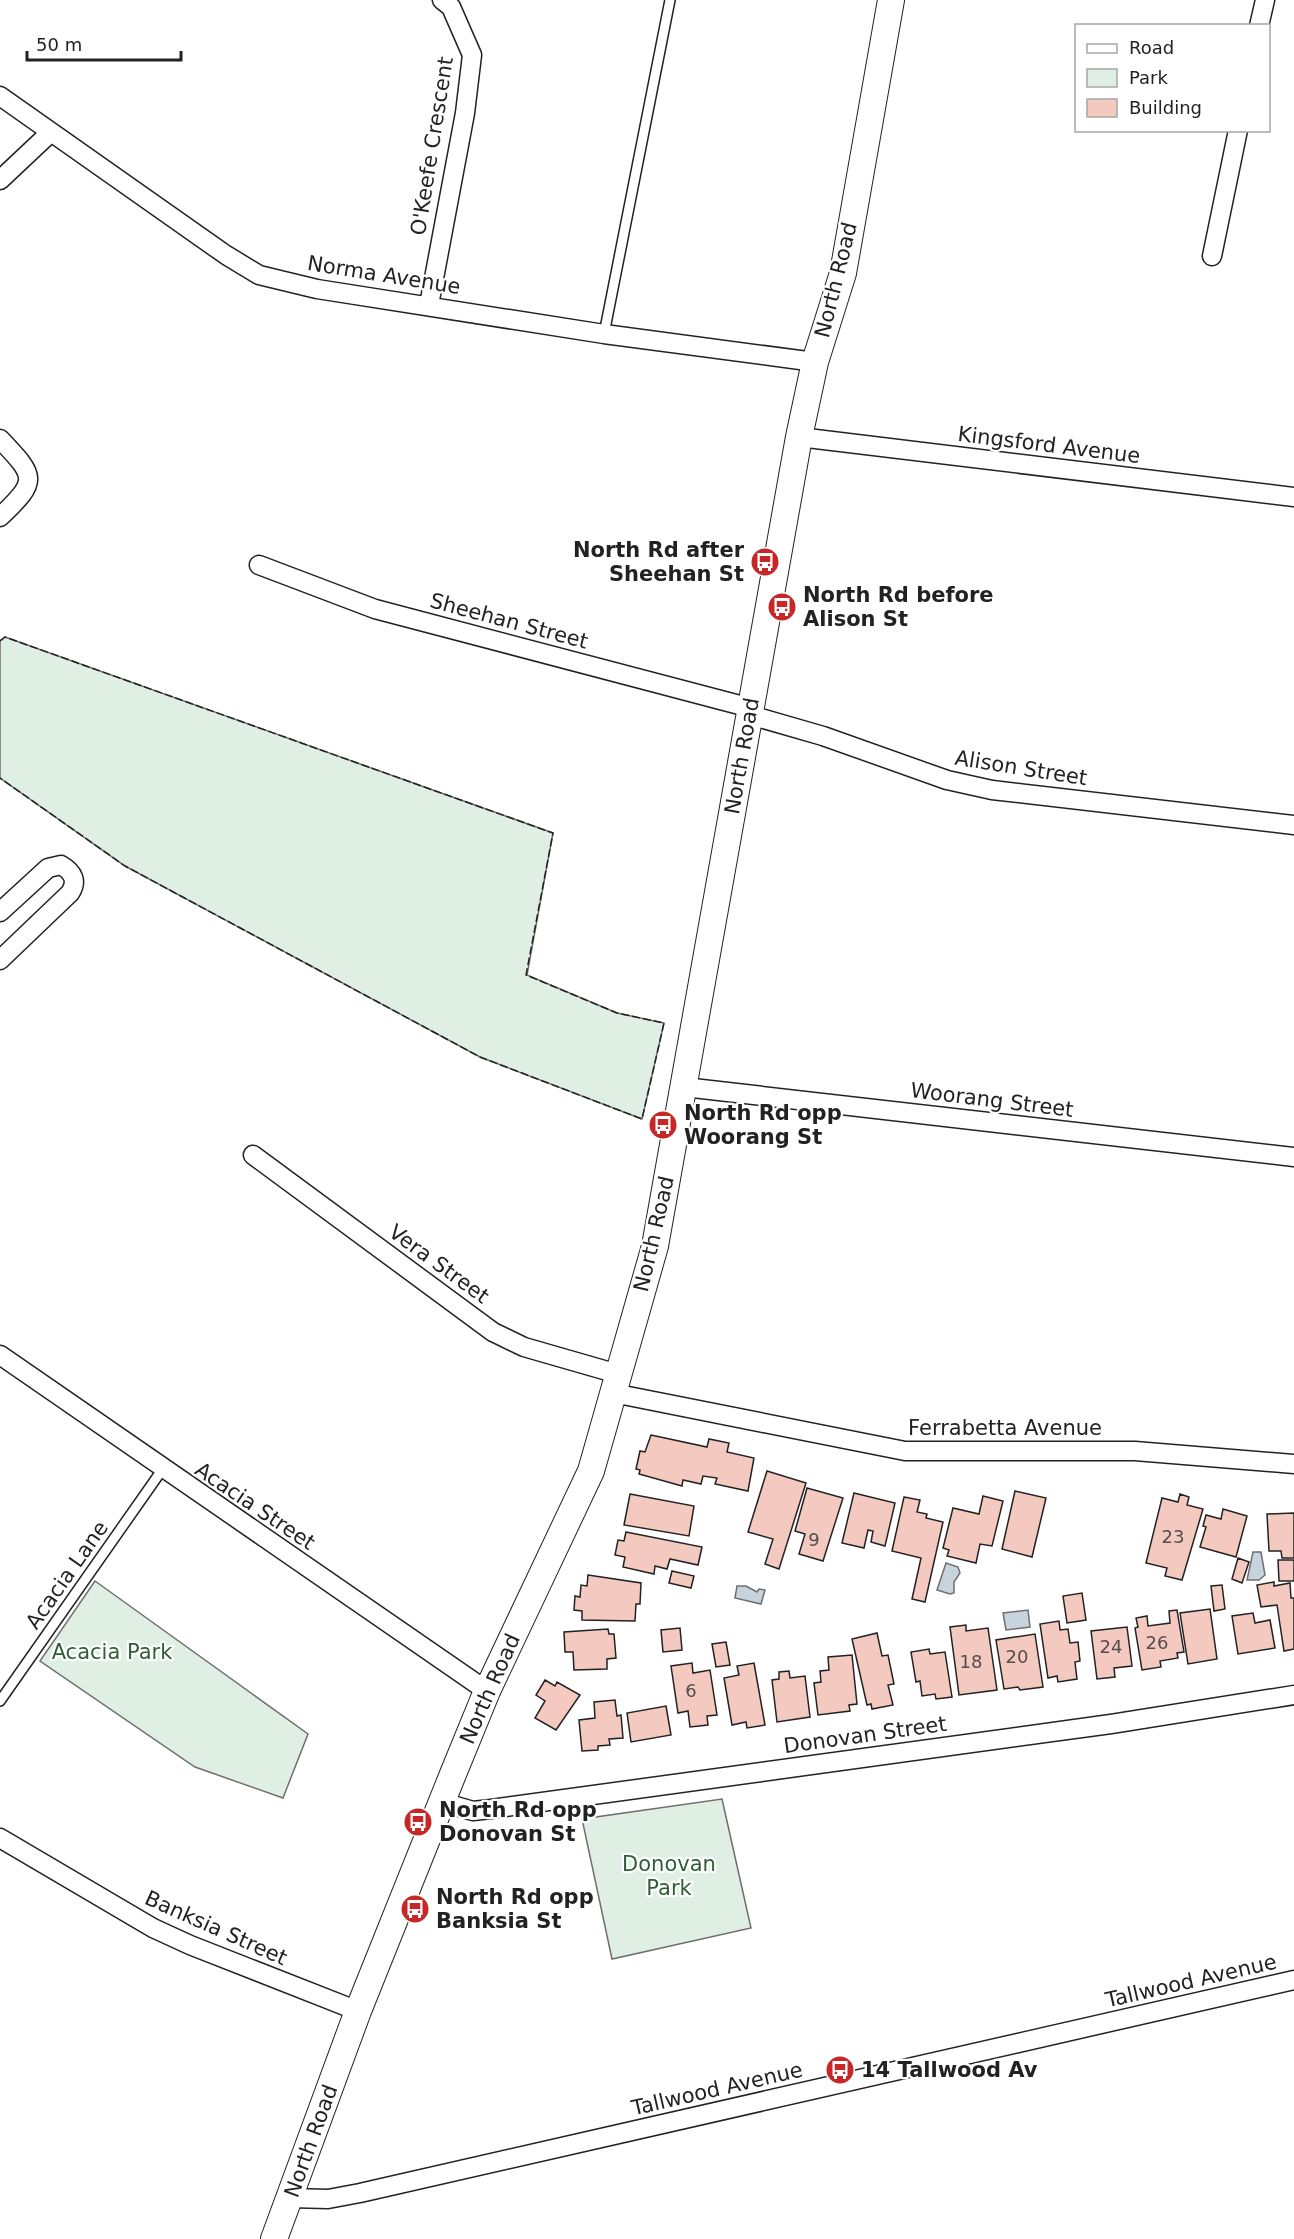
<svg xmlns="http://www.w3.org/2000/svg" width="1294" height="2239" viewBox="0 0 1294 2239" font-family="'DejaVu Sans',sans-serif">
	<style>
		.green { fill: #e0efe3; stroke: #6f6f6f; stroke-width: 1.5 }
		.water { fill: #c7d3dd; stroke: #6f6f6f; stroke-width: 1.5 }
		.building { fill: #f3c9c0; stroke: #222; stroke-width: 1.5 }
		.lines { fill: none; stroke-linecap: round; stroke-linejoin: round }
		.lane-casing { stroke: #222; stroke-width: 12 }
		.street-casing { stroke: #222; stroke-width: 21 }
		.secondary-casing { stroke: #222; stroke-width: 28 }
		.lane { stroke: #fff; stroke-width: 9 }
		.street { stroke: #fff; stroke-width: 18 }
		.secondary { stroke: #fff; stroke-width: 26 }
		.fence { stroke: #222; stroke-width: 1.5; stroke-dasharray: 8 3; stroke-linecap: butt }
		.labels { text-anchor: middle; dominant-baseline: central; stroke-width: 4.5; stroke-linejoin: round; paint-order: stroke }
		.number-label { font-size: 18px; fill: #564c4a }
		.street-label { font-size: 21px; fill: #222; stroke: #fff }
		.poi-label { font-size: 21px; font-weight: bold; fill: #222; stroke: #fff; text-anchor: start }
		.park-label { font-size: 21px; fill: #2f5e38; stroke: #fff }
	</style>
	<rect width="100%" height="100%" fill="#fff"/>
	<path class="green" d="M5,637l548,196 -26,142 90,38 47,10 -22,96 -162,-62 -355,-191 -125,-88v-137z
		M95,1581l213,153 -25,64 -88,-31 -155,-106z
		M722,1799l29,129 -139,31 -30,-140z"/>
	<path class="water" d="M1253,1552h8l4,23 -6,5h-12z
		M946,1563l12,4 2,6 -6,9v11l-4,1 -13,-4z
		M737,1586h9l11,6 2,-3 6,1 -4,14 -26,-6z
		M1028,1610l2,17 -24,3 -3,-17z"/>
	<path class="building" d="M651,1435l56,12 2,-8 20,4 -2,9 27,6 -6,33 -33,-7 2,-6 -14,-2 -2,8 -18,-4 -1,6 -43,-12 1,-4 -4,-1 4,-18 5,1z
		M767,1471l39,12 -27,86 -14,-5 8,-25 -25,-7z
		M807,1488l36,10 -20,63 -24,-7 6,-20 -10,-3z
		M1015,1491l31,7 -14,59 -30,-8z
		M854,1493l41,10 -10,43 -14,-4 2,-11 -5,-1 -4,18 -22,-5z
		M630,1494l64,12 -5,30 -65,-11z
		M1180,1494l9,3 -2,8 16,4 -21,71 -17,-4 2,-8 -21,-5 16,-65 16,4z
		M983,1496l20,5 -11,45 -12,-2 -4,19 -29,-7 2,-6 -6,-2 10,-40 26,6z
		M904,1497l16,3 -3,12 10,2 -1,4 17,4 -18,80 -13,-3 9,-41 -29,-7z
		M1223,1509l24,7 -11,41 -36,-10 6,-20 -3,-1 3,-11 15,4z
		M1294,1513v45h-12l-1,-7h-12l-2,-37z
		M626,1532l76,15 -4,18 -28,-6 -3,10 -12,-3 -1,8 -31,-7 2,-10 -10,-2 3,-15 6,1z
		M1238,1558l11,4 -7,21 -10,-4z
		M1278,1560h16v21h-15z
		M672,1571l22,5 -3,12 -22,-5z
		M588,1575l53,8 -1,21h-4l-1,17 -53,-1v-9l-8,-1 1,-14 5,1 1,-12 6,1z
		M1274,1582v4l16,-3 1,15h3v51l-10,2 -7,-46 -16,2 -4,-22z
		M1222,1585l3,24 -11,2 -3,-25z
		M1082,1593l4,27 -19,3 -4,-27z
		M1210,1609l7,50 -29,5 -8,-51z
		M1177,1610l7,42 -7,1 1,5 -18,3 1,6 -19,3 -7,-42 3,-1 -2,-9 11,-2 1,10 22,-3 -1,-12z
		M1253,1613l2,10 15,-3 5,28 -37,6 -6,-38z
		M1059,1621l1,9 8,-1 2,14 8,-1 2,19 -5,1 2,17 -19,3 -1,-6 -9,2 -8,-54z
		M966,1625v6l22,-3 9,62 -38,5 -9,-68z
		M1127,1627l5,39 -18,2 1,9 -18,2 -6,-48z
		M680,1628l2,22 -19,2 -2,-22z
		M608,1629l1,5h5l2,24 -9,1v10l-33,1 -1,-18h-8l-1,-20z
		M877,1633l5,23 6,-1 6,29 -6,1 5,20 -21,4 -1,-5 -4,1 -15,-66z
		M1035,1634l8,53 -23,3 -2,-3 -14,2 -8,-49z
		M726,1642l4,23 -14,2 -4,-23z
		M929,1649l1,5 15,-2 7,45 -16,2 -1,-5 -13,2 -2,-15 -4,1 -5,-30z
		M852,1655l5,49 -8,1 1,6 -32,4 -4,-32 7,-1 -1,-11 9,-1 -1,-13z
		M692,1663l1,10 17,-3 7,45 -10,1 1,9 -18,2 -2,-16 -10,2 -7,-47z
		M754,1663l11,62 -18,3 -1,-6 -14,3 -8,-47 15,-3 -2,-9z
		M789,1671l1,7 15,-2 5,41 -33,5 -5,-42 7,-1v-7z
		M545,1680l10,6 2,-4 23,13 -24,35 -21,-12 10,-17 -9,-6z
		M615,1700l2,16 4,-1 2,23 -14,1 1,6 -12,1v4l-16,1 -3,-31 16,-2 -1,-16z
		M666,1706l5,29 -40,7 -4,-29z"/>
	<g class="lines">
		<g class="lane-casing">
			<path id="lane" d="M604,334l66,-334
				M0,1701l162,-231"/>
		</g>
		<g class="street-casing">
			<path id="street" d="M1259,26l6,-26
				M0,96l226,159 33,20 58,14 287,45 211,28
				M0,180l51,-48
				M1212,256l26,-126
				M429,305l36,-192 7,-58 -21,-48 -9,-7
				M799,437l495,60
				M0,439c36,38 39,41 0,78
				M259,565l116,44 376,99
				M750,715l73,21 124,44 45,10 302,35
				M0,912l48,-44 13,-3c12,7 17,16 9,28l-70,67
				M684,1087l610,70
				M253,1155l240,177 31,15 94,27
				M0,1355l487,336
				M613,1393l292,58h230l159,13
				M442,1802l31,9 18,-2 620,-85 183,-29
				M0,1838l153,90 37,17 168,66
				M290,2198l38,1 32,-6 934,-213"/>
		</g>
		<g class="secondary-casing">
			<path id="secondary" d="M274,2239l84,-228 95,-237 34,-83 104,-220 64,-225 144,-809 16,-75 28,-89 48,-273"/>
		</g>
		<use href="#lane" class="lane"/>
		<use href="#street" class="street"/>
		<use href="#secondary" class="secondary"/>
		<path class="fence" d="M0,641l5,-4 548,196 -27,142 91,38 47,10 -22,96 -162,-62 -355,-191 -125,-88"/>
	</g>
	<defs>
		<g id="bus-disc" transform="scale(1.5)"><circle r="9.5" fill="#c62828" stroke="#fff"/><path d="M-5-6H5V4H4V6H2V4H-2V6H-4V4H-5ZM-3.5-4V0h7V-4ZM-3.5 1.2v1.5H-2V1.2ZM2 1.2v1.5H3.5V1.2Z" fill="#fff"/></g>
	</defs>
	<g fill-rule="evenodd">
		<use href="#bus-disc" x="765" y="562"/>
		<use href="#bus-disc" x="782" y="607"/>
		<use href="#bus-disc" x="663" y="1125"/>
		<use href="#bus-disc" x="418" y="1822"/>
		<use href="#bus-disc" x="415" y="1909"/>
		<use href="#bus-disc" x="840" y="2070"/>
	</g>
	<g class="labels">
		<g class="number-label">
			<text x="1173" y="1536">23</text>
			<text x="814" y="1539">9</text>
			<text x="1157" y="1642">26</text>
			<text x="1111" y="1646">24</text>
			<text x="1017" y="1656">20</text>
			<text x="971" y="1661">18</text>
			<text x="691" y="1690">6</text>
		</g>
		<g class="street-label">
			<text transform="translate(432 146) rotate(-81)">O'Keefe Crescent</text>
			<text transform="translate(384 275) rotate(9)">Norma Avenue</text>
			<text transform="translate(836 280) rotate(-76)">North Road</text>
			<text transform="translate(1049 445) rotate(7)">Kingsford Avenue</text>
			<text transform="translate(509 621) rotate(15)">Sheehan Street</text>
			<text transform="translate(742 756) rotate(-80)">North Road</text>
			<text transform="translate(1021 768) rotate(9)">Alison Street</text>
			<text transform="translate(992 1100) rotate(7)">Woorang Street</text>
			<text transform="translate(654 1234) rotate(-77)">North Road</text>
			<text transform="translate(439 1264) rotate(36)">Vera Street</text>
			<text x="1005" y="1428">Ferrabetta Avenue</text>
			<text transform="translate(255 1506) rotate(34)">Acacia Street</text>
			<text transform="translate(67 1575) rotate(-55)">Acacia Lane</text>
			<text transform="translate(490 1689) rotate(-66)">North Road</text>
			<text transform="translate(865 1735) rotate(-8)">Donovan Street</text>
			<text transform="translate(216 1928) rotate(24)">Banksia Street</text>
			<text transform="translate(1191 1981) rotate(-13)">Tallwood Avenue</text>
			<text transform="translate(717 2089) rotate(-13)">Tallwood Avenue</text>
			<text transform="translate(311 2141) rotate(-70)">North Road</text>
		</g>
		<g class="poi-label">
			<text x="744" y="550" text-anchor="end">North Rd after<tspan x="744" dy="24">Sheehan St</tspan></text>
			<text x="803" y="595">North Rd before<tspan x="803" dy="24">Alison St</tspan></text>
			<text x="684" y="1113">North Rd opp<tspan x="684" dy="24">Woorang St</tspan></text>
			<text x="439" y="1810">North Rd opp<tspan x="439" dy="24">Donovan St</tspan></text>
			<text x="436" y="1897">North Rd opp<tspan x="436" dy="24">Banksia St</tspan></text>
			<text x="861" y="2070">14 Tallwood Av</text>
		</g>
		<g class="park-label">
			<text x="112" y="1652">Acacia Park</text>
			<text x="669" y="1864">Donovan<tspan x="669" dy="24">Park</tspan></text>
		</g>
	</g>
	<rect x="1075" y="24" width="195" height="108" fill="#ffffff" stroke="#a7a7a7" stroke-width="1.5"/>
	<rect x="1087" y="44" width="30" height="9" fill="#ffffff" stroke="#a7a7a7" stroke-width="1.5"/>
	<text x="1129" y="54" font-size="18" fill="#222222">Road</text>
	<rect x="1087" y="69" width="30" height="18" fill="#e0efe3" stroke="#a7a7a7" stroke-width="1.5"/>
	<text x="1129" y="84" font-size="18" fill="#222222">Park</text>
	<rect x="1087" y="99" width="30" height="18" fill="#f3c9c0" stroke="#a7a7a7" stroke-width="1.5"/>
	<text x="1129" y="114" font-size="18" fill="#222222">Building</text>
	<path d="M27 51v9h154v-9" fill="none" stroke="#222222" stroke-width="3"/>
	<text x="36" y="51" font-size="18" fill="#222222" stroke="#ffffff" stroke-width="4.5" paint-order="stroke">50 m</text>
</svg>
